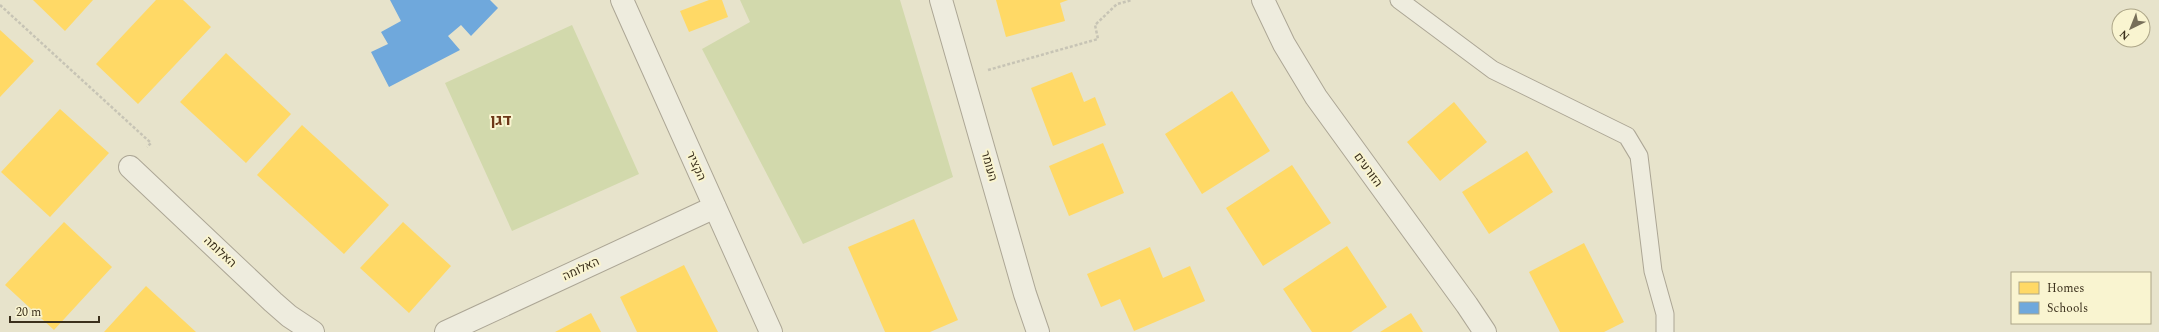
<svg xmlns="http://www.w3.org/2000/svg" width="2159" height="332" viewBox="0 0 2159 332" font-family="Spectral,Heebo,serif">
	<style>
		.green { fill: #d2d9ac }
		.homes { fill: #ffd966 }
		.schools { fill: #6fa8dc }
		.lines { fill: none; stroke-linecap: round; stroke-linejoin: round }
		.lane-casing { stroke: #aca695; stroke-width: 19 }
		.street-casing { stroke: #aca695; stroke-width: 24 }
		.path { stroke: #c7c4b5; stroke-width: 2.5; stroke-dasharray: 3 2; stroke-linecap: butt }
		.lane { stroke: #eeecde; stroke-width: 17 }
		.street { stroke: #eeecde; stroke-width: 22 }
		.labels { text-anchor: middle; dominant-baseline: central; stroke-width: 4; stroke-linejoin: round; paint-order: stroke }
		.street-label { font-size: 12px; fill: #3b301c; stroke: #f9f4d0 }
		.district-label { font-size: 16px; font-weight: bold; fill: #6c3717; stroke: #f9f4d0 }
	</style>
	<rect width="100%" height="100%" fill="#e7e3cb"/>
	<path class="green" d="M740,0h160l53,177 -150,67 -101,-195 48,-27z
		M572,25l67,149 -127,57 -67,-148z"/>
	<path class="homes" d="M33,0h60l-28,31z
		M156,0h27l28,27 -73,77 -42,-40z
		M709,0h13l6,17 -39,15 -9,-21z
		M996,0h72l-8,3 5,18 -59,16z
		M0,30l34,31 -34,36z
		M226,53l65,61 -45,49 -66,-61z
		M1072,72l12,30 11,-5 11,28 -53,21 -22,-58z
		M1232,91l38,60 -68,43 -37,-60z
		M1454,102l33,40 -47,39 -33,-39z
		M60,109l49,44 -59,64 -49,-45z
		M302,125l87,80 -45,49 -87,-79z
		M1103,143l21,50 -55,23 -20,-50z
		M1527,151l26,41 -64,42 -27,-42z
		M1292,165l39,58 -68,43 -37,-58z
		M914,219l44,101 -28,12h-45l-37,-85z
		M64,222l48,45 -58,63 -49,-45z
		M403,222l48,44 -42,47 -49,-45z
		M1584,243l40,79 -20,10h-44l-31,-60z
		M1347,246l40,61 -36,25h-39l-29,-43z
		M1150,247l13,31 27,-12 15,35 -71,30 -14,-32 -19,8 -14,-33z
		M684,265l34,67h-81l-17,-35z
		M146,286l50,46h-92z
		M591,313l10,19h-46z
		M1411,313l12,19h-43z"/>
	<path class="schools" d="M390,0h100l8,8 -27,28 -10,-11 -13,11 12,14 -71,37 -18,-35 17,-8 -7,-12 20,-11z"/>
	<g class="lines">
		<g class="lane-casing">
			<path id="lane" d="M1399,0l94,70 134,66 12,20 14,115 12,43v18"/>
		</g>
		<g class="street-casing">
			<path id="street" d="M622,0l149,332
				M941,0l84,294 13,38
				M1263,0l21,44 32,53 151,208 18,27
				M130,167l143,135 16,14 24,16
				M446,332l269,-125"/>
		</g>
		<path class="path" d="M0,5l151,138 -4,4
			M988,70l110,-31 -3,-14 22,-21 15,-4"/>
		<use href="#lane" class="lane"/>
		<use href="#street" class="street"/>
	</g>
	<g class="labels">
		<g class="street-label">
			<text transform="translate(696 166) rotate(66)">הקציר</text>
			<text transform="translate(989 166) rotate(74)">העומר</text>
			<text transform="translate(1368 170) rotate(54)">הזורעים</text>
			<text transform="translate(220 252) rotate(43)">האלומה</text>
			<text transform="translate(581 269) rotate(-25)">האלומה</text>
		</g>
		<g class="district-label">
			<text x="501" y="120">דגן</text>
		</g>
	</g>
	<rect x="2011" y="272" width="140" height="52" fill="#f9f4d0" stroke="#ada688"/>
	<rect x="2019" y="282" width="20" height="12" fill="#ffd966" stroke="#ada688"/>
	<text x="2047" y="292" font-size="12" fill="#3b301c">Homes</text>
	<rect x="2019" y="302" width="20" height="12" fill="#6fa8dc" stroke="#ada688"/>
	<text x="2047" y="312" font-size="12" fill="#3b301c">Schools</text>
	<g transform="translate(2131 28) rotate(223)"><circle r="19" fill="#f9f4d0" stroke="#ada688"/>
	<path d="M0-3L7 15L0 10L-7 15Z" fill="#776f59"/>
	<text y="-6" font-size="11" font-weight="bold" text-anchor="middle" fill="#3b301c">N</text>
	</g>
	<path d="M10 316v6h89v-6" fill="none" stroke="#3b301c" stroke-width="2"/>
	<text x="16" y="316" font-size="12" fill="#3b301c" stroke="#f9f4d0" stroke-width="3" paint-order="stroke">20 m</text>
</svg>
